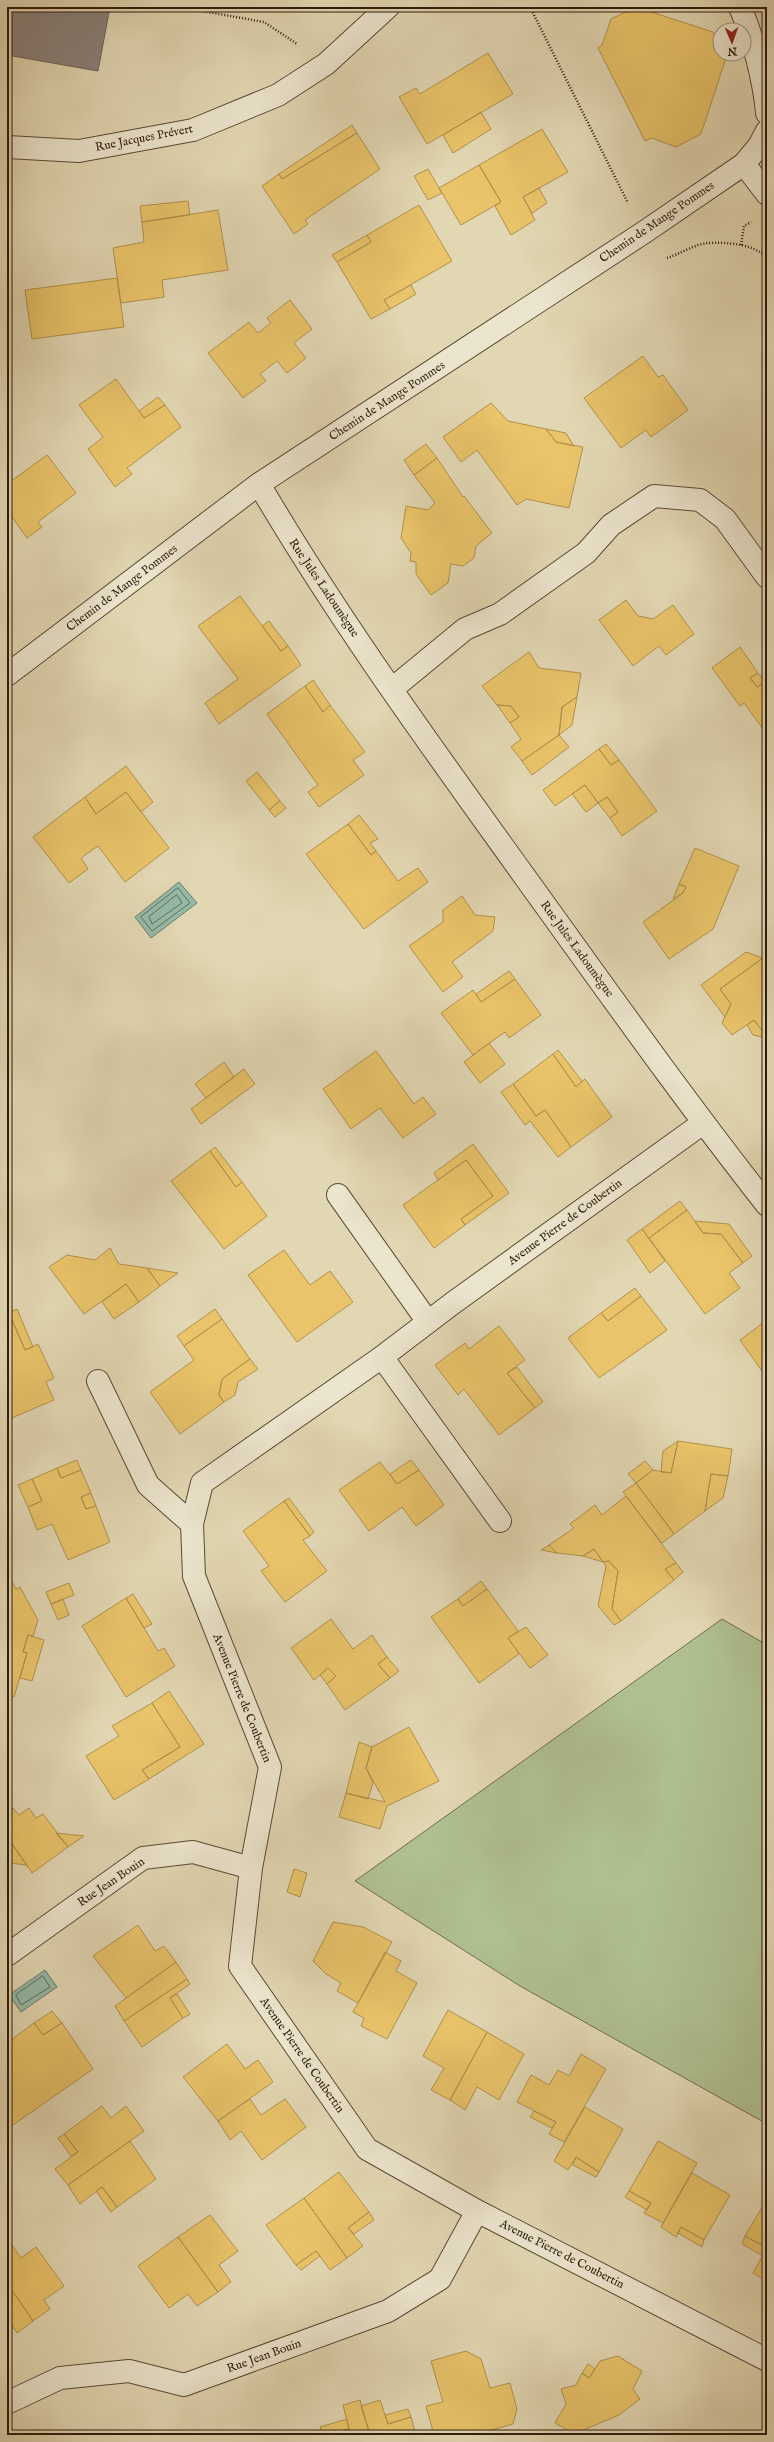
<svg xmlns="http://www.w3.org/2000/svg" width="774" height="2442" viewBox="0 0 774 2442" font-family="'IM FELL English',serif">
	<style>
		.green { fill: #afbf90; stroke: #6e6d4d }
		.water { fill: #95baa8; stroke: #6b7a69 }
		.homes { fill: #e9c46a; stroke: #b1914d }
		.industry { fill: #8a817c; stroke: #6e625a }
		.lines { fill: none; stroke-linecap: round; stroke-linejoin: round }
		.shore { stroke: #616a59; stroke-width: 1 }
		.minor-casing { stroke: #5a4a34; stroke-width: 24 }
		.path { stroke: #2d1b0a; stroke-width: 2.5; stroke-dasharray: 1 2; stroke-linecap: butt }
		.minor { stroke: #ece5ce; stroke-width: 22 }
		.labels { text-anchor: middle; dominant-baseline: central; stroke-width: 4; stroke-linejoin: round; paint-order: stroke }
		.street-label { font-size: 12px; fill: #2d1b0a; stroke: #ece5ce }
	</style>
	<rect width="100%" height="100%" fill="#e2d7b3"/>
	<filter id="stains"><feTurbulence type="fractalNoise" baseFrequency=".005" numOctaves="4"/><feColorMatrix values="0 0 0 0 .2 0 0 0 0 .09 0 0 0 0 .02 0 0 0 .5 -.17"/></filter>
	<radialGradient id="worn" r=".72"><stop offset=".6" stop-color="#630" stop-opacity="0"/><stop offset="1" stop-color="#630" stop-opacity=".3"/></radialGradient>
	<path class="green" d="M722,1619l45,26v479l-247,-138 -165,-105z"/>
	<path class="water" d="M179,882l18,21 -46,35 -16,-21z
		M45,1970l12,17 -36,25 -12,-17z"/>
	<path class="homes" d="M636,7l77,25 7,14v8h4l2,4 -25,76 -25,13 -24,-9 -7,3 -47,-93 4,-3 9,-26z
		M488,53l25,41 -86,50 -28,-47 17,-9 4,6z
		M481,112l10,17 -38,24 -10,-18z
		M352,125l5,8 -75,46 -3,-5z
		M542,129l26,43 -45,25 12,23 -24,15 -16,-29 6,-4 -22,-37z
		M357,133l23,36 -75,51 3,4 -14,10 -32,-48 17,-12 3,5z
		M479,165l22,37 -40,23 -22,-37z
		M428,169l14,24 -14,7 -14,-24z
		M539,188l8,15 -15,10 -9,-16z
		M188,201l2,14 -48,7 -2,-16z
		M419,205l33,56 -68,39 6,9 -19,10 -34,-57 34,-20 -4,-7z
		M218,210l10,60 -66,10 2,17 -43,6 -8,-55 31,-6 -2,-20z
		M367,235l4,7 -34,20 -5,-7z
		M117,278l7,49 -92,12 -7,-49z
		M411,285l5,9 -26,15 -6,-9z
		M290,300l22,29 -18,14 12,15 -19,15 -10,-12 -17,13 6,7 -23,17 -35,-45 41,-31 9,11 13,-10 -4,-5z
		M643,356l15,21 5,-2 25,35 -37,27 -5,-7 -25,18 -37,-50z
		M116,379l28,39 21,-13 16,22 -54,41 5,6 -17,13 -27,-38 15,-12 -24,-32z
		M158,397l7,8 -21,13 -5,-7z
		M491,403l17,18 38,8 10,13 27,5 -14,61 -43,-9 -9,6 -40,-55 -16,12 -18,-25z
		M546,429l20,4 8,13 -18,-4z
		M426,444l11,14 -23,17 -10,-15z
		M47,455l29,38 -38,29 4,5 -15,11 -20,-28v-26z
		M437,458l26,39 1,-1 28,37 -16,13 -2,12 -11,8 -12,-2 -3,19 -17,12 -15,-21v-12l-6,-1 1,-8 -10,-15 5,-32 22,4 7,-7 -21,-28z
		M240,596l41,55 7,-5 13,19 -82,59 -14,-21 33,-24 -40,-53z
		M626,600l12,16 15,3 20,-14 21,29 -28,21 -7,-9 -26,20 -34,-46z
		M269,621l19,25 -7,5 -19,-25z
		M740,647l18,26 -8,5 7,9 8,-5 2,3 -1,48 -22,-30 -4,3 -28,-38z
		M529,652l10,16 42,5 -4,24 -15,10 -3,28 -37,26 -11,-14 10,-8 -11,-16 9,-6 -8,-11 -14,-1 -15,-19z
		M758,673l7,9 -8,5 -7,-9z
		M313,680l17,25 -7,7 -18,-26z
		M305,686l18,26 7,-7 35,47 -12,8 11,15 -45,32 -11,-15 10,-7 -51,-71z
		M577,697l-5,28 -13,10 3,-28z
		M497,705l14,1 8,11 -9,6z
		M559,735l10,12 -37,28 -10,-14z
		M606,744l13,16 -8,5 -12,-16z
		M599,749l12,16 8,-5 38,51 -35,25 -12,-18 8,-6 -11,-15 -9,6 -13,-18 -30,21 -12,-16z
		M126,766l27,36 -12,10 -15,-20 -30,22 -11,-17z
		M257,772l23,29 -11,9 -23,-29z
		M585,785l13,18 -12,9 -14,-18z
		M126,792l43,56 -44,34 -27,-36 -17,12 7,11 -19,14 -36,-46 52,-40 11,17z
		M607,797l11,15 -8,6 -12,-15z
		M280,801l6,7 -11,9 -6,-7z
		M359,815l19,24 -8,4 6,8 -5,4 -23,-31z
		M348,824l23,31 5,-4 22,30 20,-13 10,14 -64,47 -58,-75z
		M695,848l44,18 -26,63 -44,30 -26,-37 40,-29 3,-6 -7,-3z
		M679,884l7,3 -3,6 -10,6z
		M462,896l13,19 20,2 -2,14 -41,31 11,15 -20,15 -34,-46 34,-24v-12z
		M746,952l17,6 -43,31 11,15 -6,13 -24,-32z
		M763,958l4,4v75l-13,-17 -22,15 -10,-12 9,-19 -11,-15z
		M509,971l6,8 -34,23 -5,-8z
		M515,979l26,36 -32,23 -4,-6 -32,23 -32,-42 32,-23 8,12z
		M754,1020l13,17v1l-14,-3 -6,-10z
		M489,1043l16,21 -25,19 -16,-21z
		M558,1050l24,31 -6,6 -23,-33z
		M376,1051l38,53 9,-7 13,17 -33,24 -23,-30 -29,21 -28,-40z
		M553,1054l23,33 9,-8 27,38 -41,30 -26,-37 -9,6 -23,-32z
		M224,1062l10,15 -28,21 -11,-14z
		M244,1069l11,15 -54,40 -10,-15z
		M513,1084l23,32 9,-6 26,37 -13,10 -28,-36 -5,4 -24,-33z
		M473,1144l36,49 -44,32 -4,-6 32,-23 -27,-36 -28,20 -4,-7z
		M215,1147l27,35 -6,5 -26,-36z
		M210,1151l26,36 6,-5 25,34 -43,33 -53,-68z
		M466,1160l27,36 -32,23 4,6 -31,23 -31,-43z
		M680,1201l7,9 -38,28 -7,-9z
		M687,1210l16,23 18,1 22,29 -14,10 11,15 -35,26 -56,-76z
		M695,1221l34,3 23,32 -9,7 -22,-29 -18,-1z
		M642,1229l23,32 -15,12 -23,-33z
		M110,1248l9,16 28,4 13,18 -21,16 -13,-18 -42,30 -35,-47 18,-12 28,5z
		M284,1250l26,35 20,-14 23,31 -56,40 -49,-67z
		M147,1268l31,5 -18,13z
		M126,1284l13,18 -25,17 -12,-17z
		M635,1288l6,8 -33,25 -7,-8z
		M641,1296l26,34 -68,48 -31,-40 33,-25 7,8z
		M17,1309l16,38 -8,3 -16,-37z
		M215,1309l7,10 -38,27 -7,-10z
		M9,1313l16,37 13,-6 16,34 -8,4 8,18 -47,20z
		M222,1319l28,40 -28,20 -3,16 5,7 -44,32 -30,-42 44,-32 -10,-14z
		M767,1320v58l-27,-38z
		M499,1326l26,34 -18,13 28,35 -36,27 -35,-46 -6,6 -23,-30 30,-22 4,6z
		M250,1359l8,10 -20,13 -3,13 -11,7 -5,-7 3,-16z
		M517,1367l26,35 -8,6 -28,-35z
		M678,1441l54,8 -4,27 -17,-2 -6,37 -31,23 -38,-51 17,-13 18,3z
		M678,1441l-7,32 -10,-1 2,-21z
		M77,1460l4,10 -20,8 -4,-10z
		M411,1460l8,10 -22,14 -7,-10z
		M645,1461l8,9 -17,13 -8,-9z
		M380,1462l17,22 22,-14 25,35 -28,21 -14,-19 -33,24 -30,-41z
		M57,1468l4,10 20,-8 10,23 -10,4 5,12 10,-3 14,36 -42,18 -16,-36 -15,6 -9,-23 14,-6 -10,-22z
		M711,1474l17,2 -5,22 -18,13z
		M32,1479l10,22 -14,6 -10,-22z
		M636,1483l38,51 -12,9 -39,-51z
		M91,1493l5,13 -10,3 -5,-12z
		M626,1496l50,67 -11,6 9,11 -53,41 -9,-12 6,-38 -9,-10 -6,1 -9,-13 -11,7 -26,-3 -8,-8 25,-17 -4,-4 25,-19 7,10z
		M289,1498l25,34 -4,4 -26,-35z
		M284,1501l26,35 -7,4 24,31 -42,31 -24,-31 8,-5 -26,-35z
		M549,1545l8,8 -16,-3z
		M594,1549l9,13 -20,-6z
		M609,1561l9,10 -6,38 9,12 -7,4 -16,-19 8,-40 -3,-4z
		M676,1563l7,9 -9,8 -9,-11z
		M7,1572l9,17 4,-2 18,33 -5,16 -5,-1 -5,17 4,1 -13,44 -7,-2z
		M481,1581l6,8 -24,17 -5,-7z
		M69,1583l5,12 -23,9 -5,-12z
		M487,1589l31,42 -10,7 11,16 -40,29 -48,-66 27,-18 5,7z
		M133,1594l19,30 -8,4 -18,-30z
		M126,1598l32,53 6,-3 11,18 -49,31 -44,-71z
		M63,1599l6,16 -11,5 -7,-16z
		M331,1619l22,30 19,-14 15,22 -9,7 12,14 -45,32 -18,-26 9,-8 -8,-8 -14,12 -23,-32z
		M526,1627l22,28 -18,13 -22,-30z
		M28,1635l16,5 -12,41 -12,-3 7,-25 -4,-1z
		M387,1657l12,14 -9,7 -12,-14z
		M328,1668l8,8 -9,8 -7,-9z
		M169,1691l35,53 -55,35 -7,-9 38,-23 -28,-44z
		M152,1703l28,44 -38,23 7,9 -35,21 -28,-44 33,-20 -7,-10z
		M409,1727l30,54 -52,25 -7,23 -41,-12 7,-24 39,9 -19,-34 6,-21z
		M359,1742l13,5 -6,21 7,15 -5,16 -22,-6z
		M13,1808l6,7 10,-7 7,10 7,-4 25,33 -36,26 -25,-36v-25z
		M56,1833l28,3 -16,11z
		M7,1837l20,28 -18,-2 -2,1z
		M294,1869l13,4 -7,24 -13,-5z
		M333,1922l30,5 29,15 -34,61 -21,-12 4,-8 -15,-9 -13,-13z
		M138,1925l17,26 9,-5 12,16 -50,36 -33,-42z
		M385,1952l16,9 -5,10 21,12 -30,56 -26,-13 3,-8 -11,-6z
		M176,1962l11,17 -63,42 -9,-15z
		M187,1979l3,5 -20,14 13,20 -41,29 -18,-26z
		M177,1994l13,20 -7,4 -13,-20z
		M448,2010l39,22 -37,68 -19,-10 13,-22 -21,-12z
		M52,2011l10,12 -19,12 -9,-12z
		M34,2023l9,12 19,-12 31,46 -83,58 -3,-4v-80z
		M487,2032l37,22 -25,46 -22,-13 -12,23 -15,-10z
		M227,2044l18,25 13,-9 15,22 -55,39 -35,-44z
		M581,2054l25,15 -42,73 -15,-8 7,-12 -39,-20 14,-27 18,10 9,-15 11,6z
		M250,2099l11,16 24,-16 21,28 -44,33 -21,-29 -11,9 -12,-19z
		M102,2106l9,12 15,-12 18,25 -76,54 -13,-16 23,-17 -14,-18z
		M585,2107l38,22 -24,43 -23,-15 -8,13 -14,-9z
		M534,2111l22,11 -4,6 -22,-11z
		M64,2134l14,18 -7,4 -13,-18z
		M130,2141l26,38 -39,28 -15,-20 -22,17 -12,-19z
		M658,2141l39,22 -34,60 -19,-10 7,-10 -22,-12z
		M576,2157l23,15 -3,5 -23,-12z
		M339,2172l30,40 -21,16 15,18 -16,12 -43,-60z
		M692,2173l38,22 -26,45 -23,-13 -5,10 -15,-10z
		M102,2187l15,20 -6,5 -15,-21z
		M629,2191l22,12 -4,7 -22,-13z
		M304,2198l43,60 -17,12 -14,-19 -20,14 -30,-40z
		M767,2199v83l-14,-9 14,-25 -22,-12z
		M369,2212l5,8 -20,14 -6,-6z
		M210,2215l28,36 -19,14 12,17 -13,10 -40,-55z
		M681,2227l23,13 -2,7 -24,-14z
		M745,2236l22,12 -4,8 -21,-12z
		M178,2237l40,55 -21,14 -9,-12 -19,14 -31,-42z
		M9,2241l12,17 15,-11 28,39 -20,14 6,9 -17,12 -26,-38v-41z
		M316,2251l4,5 -19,14 -5,-5z
		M7,2283l26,38 -16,12 -6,-9 -4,3z
		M466,2351l15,8 9,29 20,-5 7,26 -4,15 -39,11h-40l-8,-29 17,-4 -12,-41z
		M618,2356l24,15 -9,18 7,10 -21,16 -45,19 -19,-11 11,-19 -5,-15 15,-4 6,-12 7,5 11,-17z
		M588,2364l7,5 -6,9 -7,-5z
		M360,2400l10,35h-43l22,-6 -6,-24z
		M380,2400l8,24 23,-7 5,18h-46l-9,-29z
		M408,2409l3,8 -23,7 -3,-9z
		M347,2419l2,10 -26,6 -3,-8z"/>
	<path class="industry" d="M7,7h103l-12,64 -91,-16z"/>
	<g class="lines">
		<path class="shore" d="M178,888l12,15 -38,28 -11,-14z
			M177,895l5,8 -30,21 -3,-7z
			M43,1976l7,11 -29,18 -5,-10z"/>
		<g class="minor-casing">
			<path id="minor" d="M740,7c13,30 24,73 27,106
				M7,147l72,4 114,-21 85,-35 48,-31 62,-57
				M744,164l23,30
				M259,484c79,135 172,262 263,389 81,112 160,224 245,332
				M7,675l252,-191 384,-251 101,-69 15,-18 8,-15
				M392,689l73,-60 35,-15 86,-61 25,-28 43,-29 46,4 25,19 42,58
				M703,1123l-250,180 -71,54 -180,126 -10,41 2,52 76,191 -19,101 -11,98 127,183 110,62 290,149
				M338,1195l90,127
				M382,1357l118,164
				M98,1381l50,104 44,39
				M7,1955l136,-97 50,-6 58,16
				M7,2403l53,-25 69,-7 55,14 204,-74 52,-32 37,-68"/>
		</g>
		<path class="path" d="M180,7l84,15 33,22
			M530,7l98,196
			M741,245l3,-19 7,-4
			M667,258c13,-4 28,-14 41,-15 19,-1 47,1 59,15"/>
		<use href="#minor" class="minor"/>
	</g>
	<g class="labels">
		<g class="street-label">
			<text transform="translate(144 138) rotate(-11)">Rue Jacques Prévert</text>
			<text transform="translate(657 222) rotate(-34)">Chemin de Mange Pommes</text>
			<text transform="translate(387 401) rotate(-33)">Chemin de Mange Pommes</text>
			<text transform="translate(122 588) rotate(-37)">Chemin de Mange Pommes</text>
			<text transform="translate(324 588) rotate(56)">Rue Jules Ladoumègue</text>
			<text transform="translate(577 949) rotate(54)">Rue Jules Ladoumègue</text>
			<text transform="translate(565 1222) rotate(-36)">Avenue Pierre de Coubertin</text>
			<text transform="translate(242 1698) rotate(68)">Avenue Pierre de Coubertin</text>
			<text transform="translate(111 1882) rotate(-34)">Rue Jean Bouin</text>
			<text transform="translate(302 2055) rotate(55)">Avenue Pierre de Coubertin</text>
			<text transform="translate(562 2254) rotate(27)">Avenue Pierre de Coubertin</text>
			<text transform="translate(264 2356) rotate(-20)">Rue Jean Bouin</text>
		</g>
	</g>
	<rect width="774" height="2442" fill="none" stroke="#e2d7b3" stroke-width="24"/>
	<rect x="8" y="8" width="758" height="2426" fill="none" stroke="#2d1b0a" stroke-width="2"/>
	<rect x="12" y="12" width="750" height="2418" fill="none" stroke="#2d1b0a"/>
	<g transform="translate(732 42) rotate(178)"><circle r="19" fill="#ece5ce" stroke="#a09480"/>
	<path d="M0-3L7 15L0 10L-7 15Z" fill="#8f2418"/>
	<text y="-6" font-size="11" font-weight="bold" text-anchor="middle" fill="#2d1b0a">N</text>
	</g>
	<rect width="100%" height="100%" filter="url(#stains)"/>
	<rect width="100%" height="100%" fill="url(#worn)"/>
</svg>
